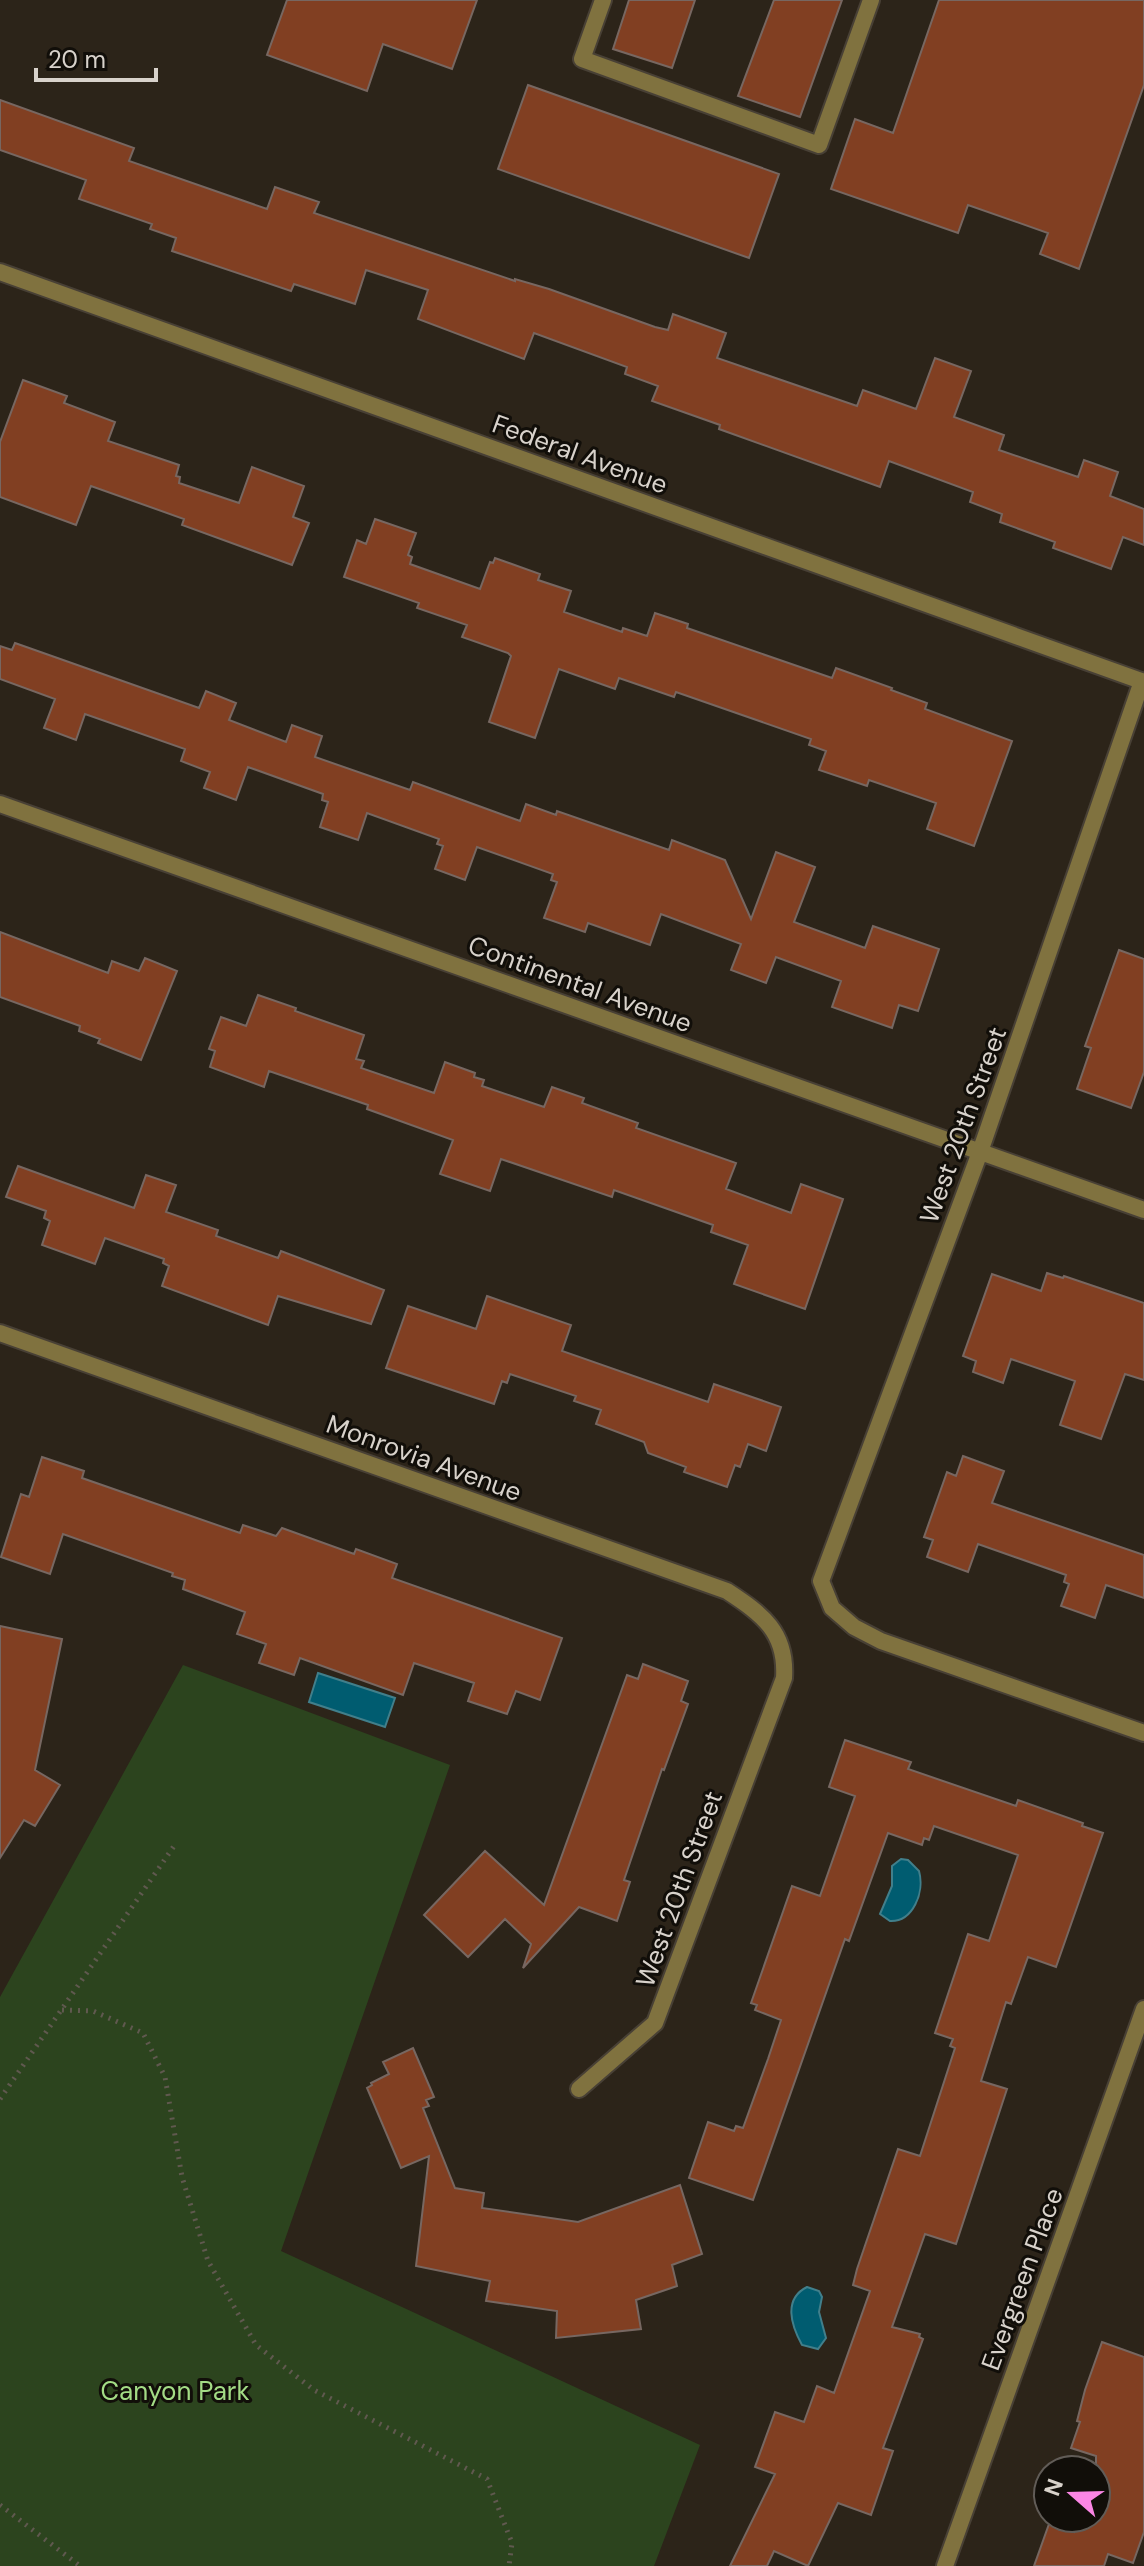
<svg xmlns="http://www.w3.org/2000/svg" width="1144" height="2566" viewBox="0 0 1144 2566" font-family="'DM Sans',sans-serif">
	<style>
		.green { fill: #2c441e }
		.water { fill: #005c70; stroke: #417f8b; stroke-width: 2 }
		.building { fill: #813f22; stroke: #776761; stroke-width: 2 }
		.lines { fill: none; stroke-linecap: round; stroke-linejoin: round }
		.service-casing { stroke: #484035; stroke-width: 20 }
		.minor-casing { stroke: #484035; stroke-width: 20 }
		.path { stroke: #60594f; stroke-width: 5; stroke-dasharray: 2 6; stroke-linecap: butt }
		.service { stroke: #80723f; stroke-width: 16 }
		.minor { stroke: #80723f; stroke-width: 16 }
		.labels { text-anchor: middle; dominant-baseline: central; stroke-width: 6; stroke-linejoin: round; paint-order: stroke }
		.street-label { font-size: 26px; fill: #d8d2cb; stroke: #110e09 }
		.park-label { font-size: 26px; fill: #a3dc85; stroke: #110e09 }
	</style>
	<rect width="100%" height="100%" fill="#2c2419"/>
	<path class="green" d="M183,1665l267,100 -169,486 419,194 -46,121h-654v-569z"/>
	<path class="water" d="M318,1673l77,25 -10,29 -76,-25z
		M901,1859l7,1 11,11c6,21 -6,51 -29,50l-10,-7 12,-28v-20z
		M807,2287l12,4 3,6 -3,15 7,26 -8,11 -16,-4c-11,-20 -19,-46 5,-58z"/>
	<path class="building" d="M287,0h190l-25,69 -69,-25 -16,47 -100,-36z
		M629,0h66l-23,68 -59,-19z
		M774,0h68l-42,117 -62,-21z
		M939,0h205v85l-65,184 -39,-15 8,-21 -80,-28 -10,28 -127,-44 24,-70 38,14z
		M528,85l251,89 -30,84 -251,-89z
		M0,100l134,48 -5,13 138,48 8,-22 44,15 -5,11 201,68v-2l34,10 106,38 13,3 5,-16 53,19 -9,25 140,48 6,-16 53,19 19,-51 36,13 -17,46 50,18 -5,15 79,27 6,-17 34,12 -8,24 34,13v36l-21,-8 -12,32 -58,-21 2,-6 -55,-20 2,-8 -32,-12 3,-10 -84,-31 -9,26 -161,-58 1,-4 -68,-24 6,-15 -33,-12 2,-7 -93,-34 -10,26 -106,-40 10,-29 -62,-20 -11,34 -61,-20 -3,7 -119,-40 4,-13 -26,-9 2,-5 -73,-25 7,-19 -86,-30z
		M23,380l44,16 -3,7 51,19 -7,19 71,24 -3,11 4,1 -1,6 60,20 13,-36 52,19 -11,31 16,6 -17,42 -110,-40 2,-6 -93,-33 -15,39 -76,-28v-55z
		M375,519l41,14 -8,22 4,2 -2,7 70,25 10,-27 3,1 2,-5 45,16 -2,6 33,11 -7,21 58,20 1,-4 24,8 8,-23 33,11 -1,4 145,50 4,-10 56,20 -1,2 36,13 -2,6 87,32 -38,105 -47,-17 9,-26 -67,-23 -2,6 -48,-16 7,-19 -17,-6 2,-6 -135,-47 -2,5 -55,-19 -4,11 -56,-20 -24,69 -46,-16 22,-66 -3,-3 -46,-16 5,-12 -50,-17 2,-5 -75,-26 13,-37 9,4z
		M15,643l184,65 7,-17 30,12 -7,17 57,22 6,-17 30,11 -7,21 95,33 3,-8 107,39 6,-17 30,11 1,-4 112,39 3,-10 53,20 26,59 25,-67 39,15 -21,55 71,26 8,-22 66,23 -21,62 -19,-6 -7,23 -60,-21 9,-26 -65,-24 -10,26 -35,-13 10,-26 -80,-30 -11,31 -62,-22 -3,9 -41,-14 13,-36 -6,-2 2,-6 -76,-27 -12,33 -30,-11 8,-23 -6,-2 2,-5 -72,-26 -9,27 -38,-13 8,-25 -6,-2 1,-6 -75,-27 -12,33 -32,-12 6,-16 -29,-11 4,-12 -100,-35 -9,26 -32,-12 11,-29 -55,-20v-33l12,4z
		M0,932l108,41 4,-12 27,10 6,-13 32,13 -36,89 -43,-17 2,-4 -21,-8 1,-5 -80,-29z
		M1119,950l25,9v113l-13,36 -54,-19 14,-41 -6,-2z
		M258,995l38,13 -1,3 69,24 -8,24 8,2 -3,7 73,25 11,-31 30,11 -1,4 10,3 -2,6 62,21 8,-20 32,11 -2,5 56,20 -2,5 100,35 -10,26 65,24 10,-29 42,15 -38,110 -71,-25 14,-39 -37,-13 2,-7 -99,-35 -2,7 -111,-38 -11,32 -50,-17 13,-34 -86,-31 1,-4 -99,-34 -5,16 -54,-20 5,-16 -6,-2 12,-32 25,9z
		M18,1166l116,42 12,-33 30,10 -10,27 52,18 -2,6 62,22 3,-7 103,39 -13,34 -93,-28 -10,29 -106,-39 7,-20 -6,-3 1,-4 -59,-21 -10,26 -53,-19 8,-24 -6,-3 2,-7 -40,-14z
		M1047,1273l16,5 1,-2 80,27v77l-19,-6 -24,65 -41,-14 15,-44 -64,-22 -8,24 -30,-11 3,-11 -13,-5 29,-82 49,17z
		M487,1296l84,29 -9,26 146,51 6,-18 67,23 -15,44 -18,-7 -8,23 -5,-2 -8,22 -43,-15 2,-5 -38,-14 -4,-11 -48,-18 5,-14 -27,-9 2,-5 -66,-22 -3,9 -5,-2 -8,23 -108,-36 22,-62 68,23z
		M963,1456l41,15 -12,32 152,52v43l-38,-13 -11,33 -34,-12 8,-22 -5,-2 2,-7 -88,-31 -10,28 -41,-15 6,-17 -9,-3 23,-65 9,4z
		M42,1457l42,14 -2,7 158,55 3,-8 33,11 6,-8 72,26 2,-5 41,15 -5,14 170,60 -22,62 -24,-9 -9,23 -39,-13 6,-18 -60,-20 -11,32 -103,-37 -6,17 -35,-12 7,-19 -29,-10 8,-22 -62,-23 2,-9 -13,-4 1,-3 -110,-39 -13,40 -49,-17 20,-63 8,3z
		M0,1626l62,13 -27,131 25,15 -25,41 -11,-6 -24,38z
		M643,1664l45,17 -7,20 7,3 -24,66 -2,-1 -38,111 6,2 -13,39 -38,-14 -56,61 8,-24 -26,-25 -37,38 -44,-42 61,-64 59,54 83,-230 11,4z
		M845,1740l66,22 -3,7 108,37 2,-6 65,23 -1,3 21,7 -47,134 -28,-10 -17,47 -5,-2 -25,79 26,8 -51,155 -31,-10 -33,93 28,7 -1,3 4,2 -40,109 10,3 -22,64 -33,-12 -30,63 -34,-15 -7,15h-37l45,-92 -20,-7 20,-55 29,10 13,-36 17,7 36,-102 -17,-6 4,-16 41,-120 22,7 35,-108 -5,-2 3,-7 -18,-6 33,-99 21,7 29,-86 -84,-29 -5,14 -5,-2 -2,7 -34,-12 -39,108 -4,-2 -92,261 -64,-22 19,-56 26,9 2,-5 7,2 25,-69 13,-39 -26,-10 2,-5 -6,-2 41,-117 28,10 35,-100 -26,-9z
		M413,2048l21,49 -8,3 3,6 -6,2 32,80 29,5 -2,15 96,14 102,-37 22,69 -30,11 5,21 -41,14 5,29 -85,9 1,-27 -71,-10 4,-20 -74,-15 13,-110 -28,12 -34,-80 5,-3 -1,-2 18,-9 -6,-12z
		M1102,2342l42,15v175l-11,31 -25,-9 -4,12h-70l15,-42 25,8 1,-5 7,2 4,-11h10v-62l-25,-8 9,-26 -3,-1 8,-31z"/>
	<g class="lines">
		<g class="service-casing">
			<path id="service" d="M603,0l-21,59 237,86 52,-145"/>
		</g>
		<g class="minor-casing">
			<path id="minor" d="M0,272l1144,410
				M1142,681l-162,471 -159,429 11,27 22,19 27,14 263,92
				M0,804l1144,406
				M0,1333l727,258c35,23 60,41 57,87l-129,345 -76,66
				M945,2566l199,-557"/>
		</g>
		<path class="path" d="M62,2010l31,1 50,22 22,44 17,100 26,84 48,84 58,45 173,89 25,64 -3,23
			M0,2099l174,-253
			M0,2505l80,61"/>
		<use href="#service" class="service"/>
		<use href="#minor" class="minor"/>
	</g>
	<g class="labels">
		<g class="street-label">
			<text transform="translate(580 454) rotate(20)">Federal Avenue</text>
			<text transform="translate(580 984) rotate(20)">Continental Avenue</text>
			<text transform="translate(963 1125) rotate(-70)">West 20th Street</text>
			<text transform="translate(424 1458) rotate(20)">Monrovia Avenue</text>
			<text transform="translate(679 1889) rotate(-70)">West 20th Street</text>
			<text transform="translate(1022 2279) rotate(-70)">Evergreen Place</text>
		</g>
		<g class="park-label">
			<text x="175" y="2391">Canyon Park</text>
		</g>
	</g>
	<g transform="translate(1072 2494) rotate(290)"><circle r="38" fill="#110e09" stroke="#615c57" stroke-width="2"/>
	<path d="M0-6L14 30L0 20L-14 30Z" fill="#fb86e5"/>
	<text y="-12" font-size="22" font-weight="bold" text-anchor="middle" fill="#d8d2cb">N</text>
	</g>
	<path d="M36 68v12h120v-12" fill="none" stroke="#d8d2cb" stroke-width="4"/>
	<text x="48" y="68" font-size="24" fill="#d8d2cb" stroke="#110e09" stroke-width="6" paint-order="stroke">20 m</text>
</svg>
